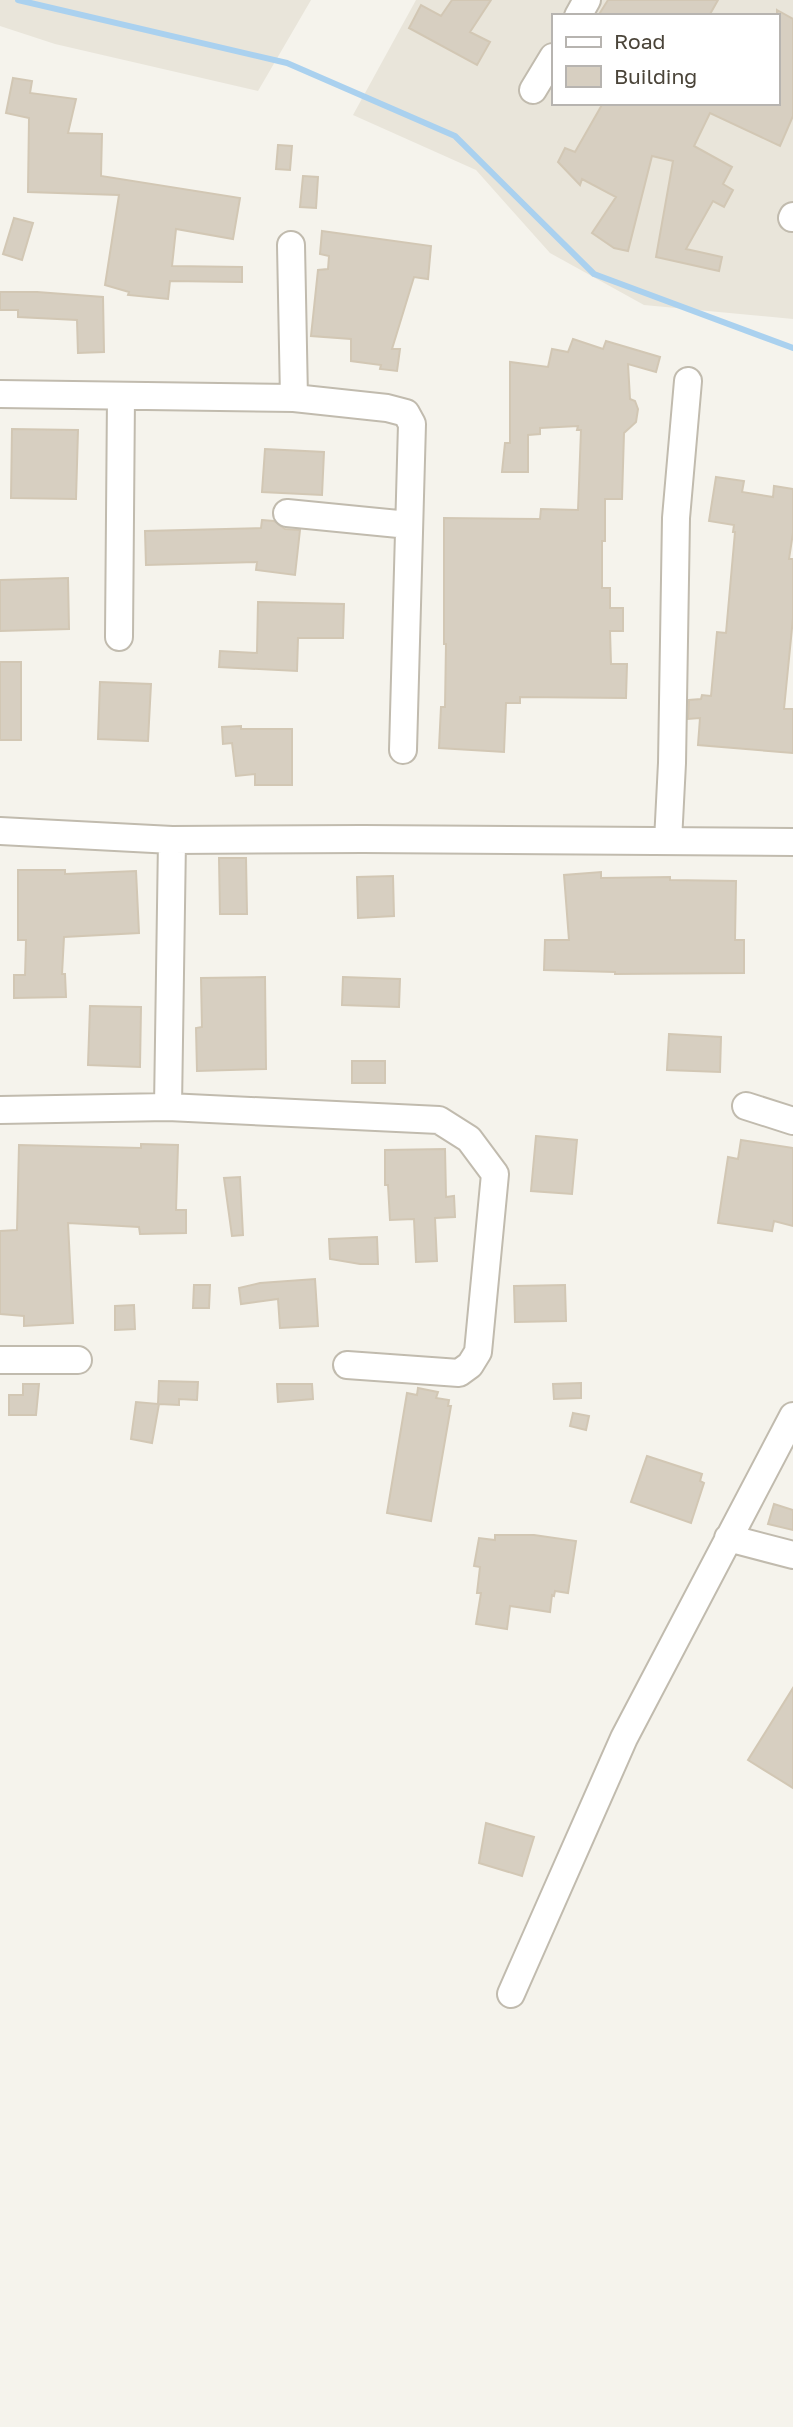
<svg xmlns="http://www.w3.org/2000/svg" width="793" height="2427" viewBox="0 0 793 2427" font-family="'Golos Text',sans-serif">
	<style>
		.residential { fill: #e9e5da; fill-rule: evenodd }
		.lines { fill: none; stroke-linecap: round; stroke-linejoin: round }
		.stream { stroke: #aad1ef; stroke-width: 6 }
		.building { fill: #d7cfc1; stroke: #d2c7b4; stroke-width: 2 }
		.minor-casing { stroke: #c1bbae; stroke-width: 30 }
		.minor { stroke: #fff; stroke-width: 26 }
	</style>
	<rect width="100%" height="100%" fill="#f5f3ec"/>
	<path class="residential" d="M0,0h311l-53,91 -203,-47 -55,-18z
		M416,0h377v319l-149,-14 -94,-52 -74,-83 -123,-55zM553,16h224v87h-224z"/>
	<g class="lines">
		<path class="stream" d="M18,0l269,63 168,73 139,138 199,74"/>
	</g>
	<path class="building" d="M452,0h39l-21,32 20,10 -13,23 -68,-37 12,-23 20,11z
		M608,0h110l-9,16h-111z
		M777,10l16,9v97l-13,30 -70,-33 -16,33 38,21 -9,17 10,6 -9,17 -11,-6 -27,48 36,8 -3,14 -63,-14 17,-96 -21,-5 -24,95 -14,-3 -22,-15 24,-36 -34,-18 -2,6 -22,-23 7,-14 10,4 28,-49h174z
		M13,78l19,3 -2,12 46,6 -8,34 34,1 -1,42 139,22 -7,41 -57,-10 -4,37 70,1v15l-72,-1 -2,18 -40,-4 1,-3 -24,-7 14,-90 -91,-3 1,-74 -23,-5z
		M278,145l14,1 -2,24 -14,-1z
		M303,176l15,1 -2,31 -16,-1z
		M14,218l19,5 -11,37 -19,-6z
		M322,231l109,15 -3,33 -14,-2 -22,72h8l-3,22 -17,-2 1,-4 -30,-4v-22l-40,-3 7,-66 10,-1 1,-13 -9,-2z
		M0,292h37l66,5 1,55 -26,1 -1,-33 -59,-3v-7h-18z
		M573,339l30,10 3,-8 54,16 -4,15 -28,-8 2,35 5,2 3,8 -2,13 -12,11 -2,66h-17v42h-3v47h8v20h13v23h-13l1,33h16l-1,34 -106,-1v6h-14l-2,49 -65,-4 2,-41h4l1,-63h-2v-126l96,1 1,-10 37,1 3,-80h-4l1,-4 -38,2v6l-12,1v37h-26l3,-29h5v-81l38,5 4,-18 16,3z
		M12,429l66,1 -2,69 -65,-1z
		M265,449l59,3 -2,43 -60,-3z
		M716,477l28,4 -2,11 31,5 1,-11 19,3v44l-4,26h4v59l-9,91h9v44l-95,-8 2,-27 -12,1 1,-19 12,-1 1,-4 9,1 6,-64 9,1 9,-101h-2l1,-7 -25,-4z
		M262,520l12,1 11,8 15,1 -5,45 -39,-5 1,-8 -111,3 -1,-34 116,-3z
		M68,578l1,51 -69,2v-51z
		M258,602l86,2 -1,34h-45l-1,33 -78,-4 1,-16 37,2z
		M0,662h21v78h-21z
		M100,682l51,2 -3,57 -50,-2z
		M241,726v3h51v56h-37v-11l-19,2 -4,-33 -9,1 -1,-17z
		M219,858h27l1,56h-27z
		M18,870h47v4l71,-3 3,62 -75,4 -2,37h3l1,23 -52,1v-23h11l1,-35h-8z
		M601,872v6l69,-1v3l66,1 -1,59h9v33l-129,1v-2l-71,-2 1,-30h24l-5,-65z
		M393,876l1,40 -36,2 -1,-41z
		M265,977l1,92 -69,2 -1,-43 6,-1 -1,-49z
		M343,977l57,2 -1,28 -57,-2z
		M90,1006l51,1 -1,60 -52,-2z
		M669,1034l52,3 -1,35 -53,-2z
		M352,1061h33v22h-33z
		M536,1136l41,4 -5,54 -41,-3z
		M741,1140l52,8v78l-19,-5 -2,10 -54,-8 10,-66 10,2z
		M141,1144l37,1 -2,65h10v23l-46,1 -1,-7 -71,-4 5,100 -49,3v-10l-24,-2v-83l17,-1 2,-85 122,3z
		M445,1149l1,48 8,-1 1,21 -20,1 2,43 -21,1 -2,-43 -24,1 -2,-35h-3v-35z
		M240,1177l3,58 -11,1 -8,-58z
		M377,1237l1,27h-18l-30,-5 -1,-20z
		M315,1279l3,47 -38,2 -2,-29 -37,5 -2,-16 21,-5z
		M194,1285h16l-1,23h-16z
		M565,1285l1,36 -51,1 -1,-36z
		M134,1305l1,24 -20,1v-24z
		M159,1381l39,1 -1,18 -18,-1v6l-20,-1 -7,39 -21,-4 5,-37 22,2z
		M581,1383v15l-27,1 -1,-15z
		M23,1384h16l-3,31h-27v-20h14z
		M277,1384h35l1,15 -35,3z
		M418,1388l20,4 -2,6 13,2 -1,6h3l-20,115 -44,-8 20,-120 10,2z
		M573,1413l16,3 -3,14 -16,-4z
		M647,1456l55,18 -2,7 4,2 -13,40 -60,-21z
		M774,1504l19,6v20l-25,-6z
		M495,1535h39l42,6 -8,52 -13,-2 -1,5 -2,-1 -2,17 -40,-6 -3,23 -31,-5 5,-31h-4l3,-26 -6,-1 5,-28 16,2z
		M793,1688v100l-45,-28z
		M486,1823l48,14 -12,39 -43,-13z"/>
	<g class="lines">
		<g class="minor-casing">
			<path id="minor" d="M578,16l9,-16
				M533,90l20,-33
				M792,218l1,-2
				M291,245l3,153
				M0,394l294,4 93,10 19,5 6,11 -9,326
				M287,513l122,12
				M119,637l2,-241
				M0,831l172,9 191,-1 430,3
				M668,841l4,-78 4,-245 12,-137
				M746,1106l47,15
				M168,1107l4,-267
				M0,1110l168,-3 271,13 30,19 26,35 -17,178 -8,13 -11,8 -112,-8
				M0,1360h78
				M728,1538l65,17
				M511,1994l113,-256 169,-322"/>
		</g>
		<use href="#minor" class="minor"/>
	</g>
	<rect x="552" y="14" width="228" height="91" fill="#ffffff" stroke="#b7b4b0" stroke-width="2"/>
	<rect x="566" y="37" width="35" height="10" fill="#ffffff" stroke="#b7b4b0" stroke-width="2"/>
	<text x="614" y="49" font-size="21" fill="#4a4439">Road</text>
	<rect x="566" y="66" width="35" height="21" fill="#d7cfc1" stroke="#b7b4b0" stroke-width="2"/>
	<text x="614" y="84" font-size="21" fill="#4a4439">Building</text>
</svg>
